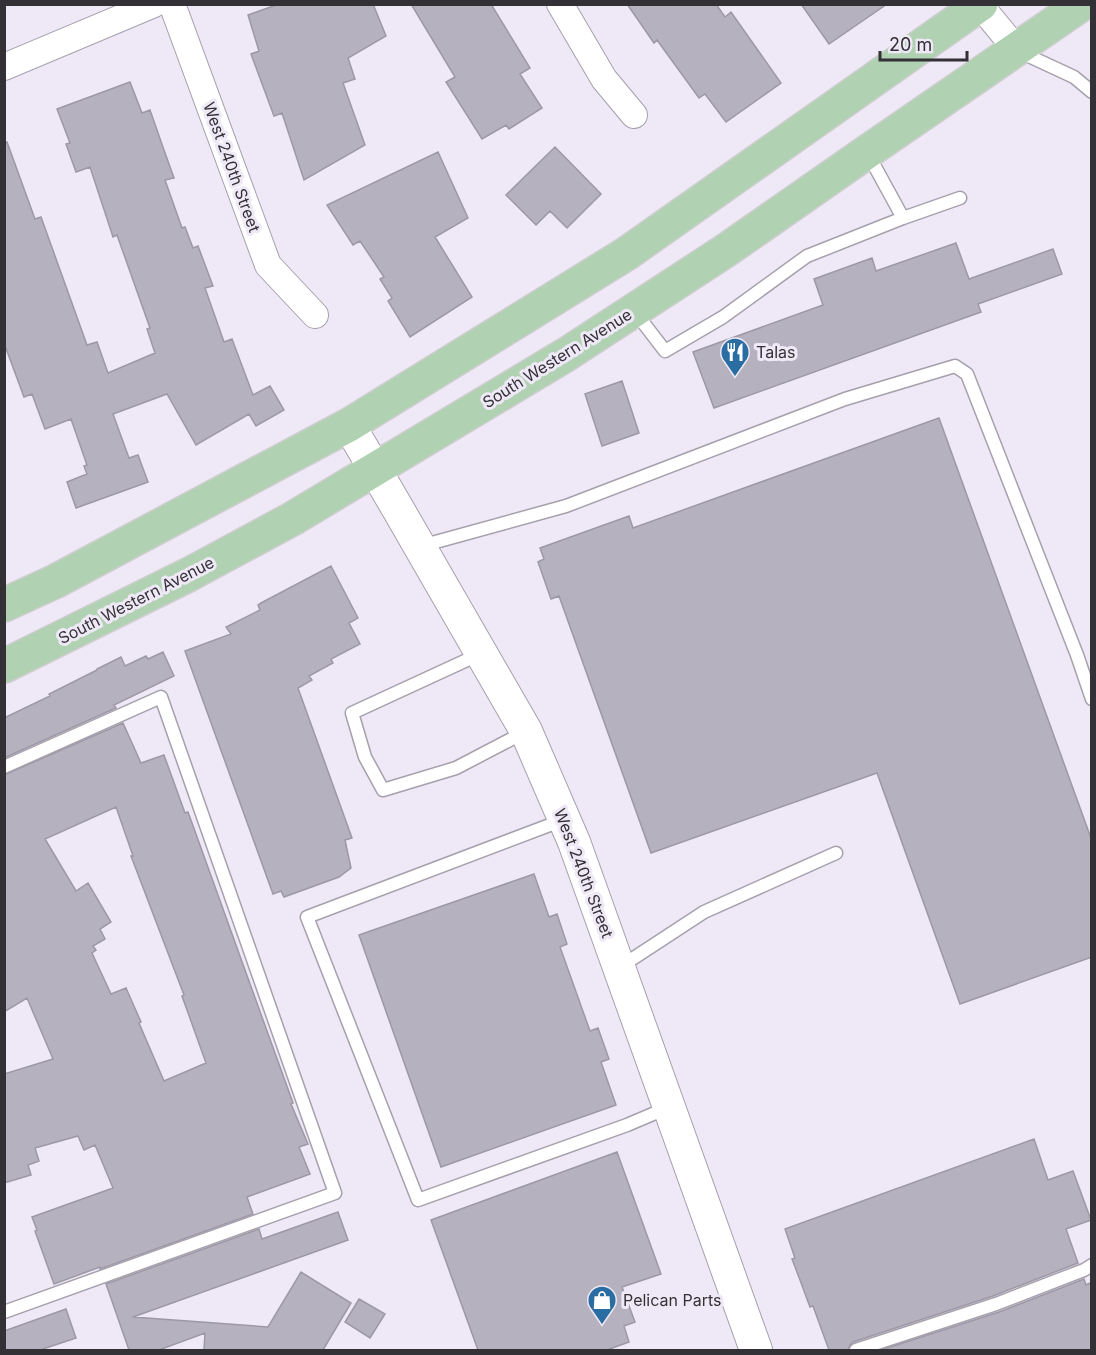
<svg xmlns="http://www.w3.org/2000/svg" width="1096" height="1355" viewBox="0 0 1096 1355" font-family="Inter,sans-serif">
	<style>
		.building { fill: #b6b1be; stroke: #9d98a5; stroke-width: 1.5; fill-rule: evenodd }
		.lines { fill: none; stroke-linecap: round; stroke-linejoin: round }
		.service-casing { stroke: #a6a0ac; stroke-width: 15 }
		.minor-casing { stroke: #a6a0ac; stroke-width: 28 }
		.tertiary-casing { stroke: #a6a0ac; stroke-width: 34 }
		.primary-casing { stroke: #cececf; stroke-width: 36 }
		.service { stroke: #fff; stroke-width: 12 }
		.minor { stroke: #fff; stroke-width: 26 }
		.tertiary { stroke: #fff; stroke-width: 32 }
		.primary { stroke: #b0d1b2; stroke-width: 33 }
		.labels { text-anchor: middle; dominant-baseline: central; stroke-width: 6; stroke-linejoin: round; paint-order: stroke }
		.street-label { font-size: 16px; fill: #333136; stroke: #efe9f7 }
		.poi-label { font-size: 16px; fill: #333136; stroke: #efe9f7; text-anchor: start }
	</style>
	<rect width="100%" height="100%" fill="#efe9f7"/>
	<path class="building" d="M279,4h94l13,32 -38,22 7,21 -12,4 22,62 -61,35 -22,-67 -8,3 -23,-62 8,-3 -11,-36z
		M411,4h80l39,64 -10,6 22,34 -33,21 -3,-4 -24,14 -36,-57 9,-5z
		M627,4h89l9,13 6,-5 50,71 -55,39 -21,-28 -6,4 -42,-58 -3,3z
		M801,4h86l-58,40z
		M130,82l12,31 8,-3 14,40 10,28 -9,2 17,48 3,-1 8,21 5,-2 15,40 -8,2 19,54 8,-3 21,56 17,-9 14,24 -28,16 -7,-12 -53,31 -29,-51 -54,20 16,44 9,-3 10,27 -72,26 -9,-26 20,-8 -3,-8 3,-1 -16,-46 -26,10 -13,-35 -8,3 -20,-54v-200l3,-1 28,77 6,-2 46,128 10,-3 11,31 47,-20 -8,-24 3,-1 -33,-93 -4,2 -23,-70 -14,5 -10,-28 4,-1 -13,-34z
		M555,147l46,47 -34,34 -17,-17 -14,14 -30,-30z
		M438,152l30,66 -33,19 37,60 -62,40 -22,-36 4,-3 -12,-19 4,-2 -24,-36 -7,4 -26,-40z
		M956,243l13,36 84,-30 9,25 -84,30 3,8 -267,96 -21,-56 130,-47 -9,-26 58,-21 4,13z
		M622,381l17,52 -37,13 -17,-52z
		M939,418l153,423v116l-132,47 -83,-231 -226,80 -92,-257 -8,3 -13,-37 6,-3 -4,-11 89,-32 4,12z
		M331,566l27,52 -9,5 11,21 -29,15 2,4 -24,13 3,4 -14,8 54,150 -7,2 6,28 -12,9 -55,20 -3,-6 -8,3 -88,-243 46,-17 -5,-7 34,-17 -2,-5 3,-2z
		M163,652l11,24 -60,29 2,3 -112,50v-40l46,-22 -1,-2 48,-24v-1l24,-12 4,9 21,-10 2,3z
		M123,723l18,40 23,-8 21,58 3,-1 105,291 -2,1 17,40 -9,3 11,27 -63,23 6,17 -153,55v-2l-46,17 -19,-53 2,-1 -5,-13 81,-29 -18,-43 -11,5 -6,-14 -43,12 4,13 -11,4 3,10 -27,8v-109l49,-15 -26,-61 -23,14v-237zM116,807l17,49h-2l53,139 -2,1 24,67 -42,18 -25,-58 2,-1 -15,-34 -15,6 -19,-41 4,-3 -3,-4 12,-7 -5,-10 11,-7 -23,-39 -12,8 -31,-52z
		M534,874l15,43 8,-3 10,30 -7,3 30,84 8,-3 11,31 -8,3 15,43 -175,62 -82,-232z
		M1034,1139l14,41 25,-9 18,49 -25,9 12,34 -85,33 -140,46 -3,3 -2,5h-19l-16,-44 -3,1 -10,-27 -8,-21 3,-1 -10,-29z
		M617,1152l44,122 -39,13 13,35 -11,4 5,16 -22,8h-129l-47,-130z
		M338,1212l10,28 -215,77 135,10 33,-55 50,31 -28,47h-119l1,-17 -46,17h-30l-23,-66 153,-55 3,10z
		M1084,1279l2,6 6,-3v68h-211l118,-38z
		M359,1299l26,15 -15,24 -25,-16z
		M66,1309l10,29 -36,12h-36v-19z"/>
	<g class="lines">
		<g class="service-casing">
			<path id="service" d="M1018,51l56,26 18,15
				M903,218l57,-20
				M635,312l30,39 58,-34 84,-61 96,-38 -35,-64
				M421,546l145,-40 279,-107 110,-33 12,8 110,281 15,44
				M480,654l-128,59 13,44 18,33 73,-22 69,-36
				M4,767l157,-70 174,496 -331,119
				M563,820l-256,97 111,283 209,-75 40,-17
				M620,967l84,-55 132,-59
				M856,1350l140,-46 88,-34 8,-5"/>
		</g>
		<g class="minor-casing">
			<path id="minor" d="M172,4l96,261 47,50
				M560,4l44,75 30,36
				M979,4l38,46
				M4,67l150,-63"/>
		</g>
		<g class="tertiary-casing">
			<path id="tertiary" d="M349,425l49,84 128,222 48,111 182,508"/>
		</g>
		<g class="primary-casing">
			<path id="primary" d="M4,605l52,-24 293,-156 277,-171 355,-250
				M4,666l184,-91 104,-56 275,-165 158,-103 142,-99 215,-148"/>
		</g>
		<use href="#service" class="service"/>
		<use href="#minor" class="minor"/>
		<use href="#tertiary" class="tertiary"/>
		<use href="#primary" class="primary"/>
	</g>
	<defs>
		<g id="restaurant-pin" transform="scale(1.5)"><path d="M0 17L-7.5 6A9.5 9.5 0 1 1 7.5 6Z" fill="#2a6da2" stroke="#efe9f7"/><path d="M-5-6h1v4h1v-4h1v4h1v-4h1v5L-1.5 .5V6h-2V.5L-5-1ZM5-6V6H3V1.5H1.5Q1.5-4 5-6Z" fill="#fff"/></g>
		<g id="shop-pin" transform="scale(1.5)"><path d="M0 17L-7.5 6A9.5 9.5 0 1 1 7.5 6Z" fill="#2a6da2" stroke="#efe9f7"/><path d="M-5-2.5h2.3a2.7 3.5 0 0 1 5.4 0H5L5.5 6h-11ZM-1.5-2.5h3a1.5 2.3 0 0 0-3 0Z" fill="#fff"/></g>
	</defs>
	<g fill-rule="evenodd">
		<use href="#restaurant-pin" x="735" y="352"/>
		<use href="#shop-pin" x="602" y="1300"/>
	</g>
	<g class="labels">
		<g class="street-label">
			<text transform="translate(232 167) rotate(70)">West 240th Street</text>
			<text transform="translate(557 358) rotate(-32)">South Western Avenue</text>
			<text transform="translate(136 600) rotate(-27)">South Western Avenue</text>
			<text transform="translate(584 873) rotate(69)">West 240th Street</text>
		</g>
		<g class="poi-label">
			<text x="756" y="352">Talas</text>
			<text x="623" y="1300">Pelican Parts</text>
		</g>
	</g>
	<rect width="1096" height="1355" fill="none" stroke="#333136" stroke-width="12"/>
	<path d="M880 51v9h87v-9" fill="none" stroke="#333136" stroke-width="3"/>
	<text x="889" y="51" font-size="18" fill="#333136" stroke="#efe9f7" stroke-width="4.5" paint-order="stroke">20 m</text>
</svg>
